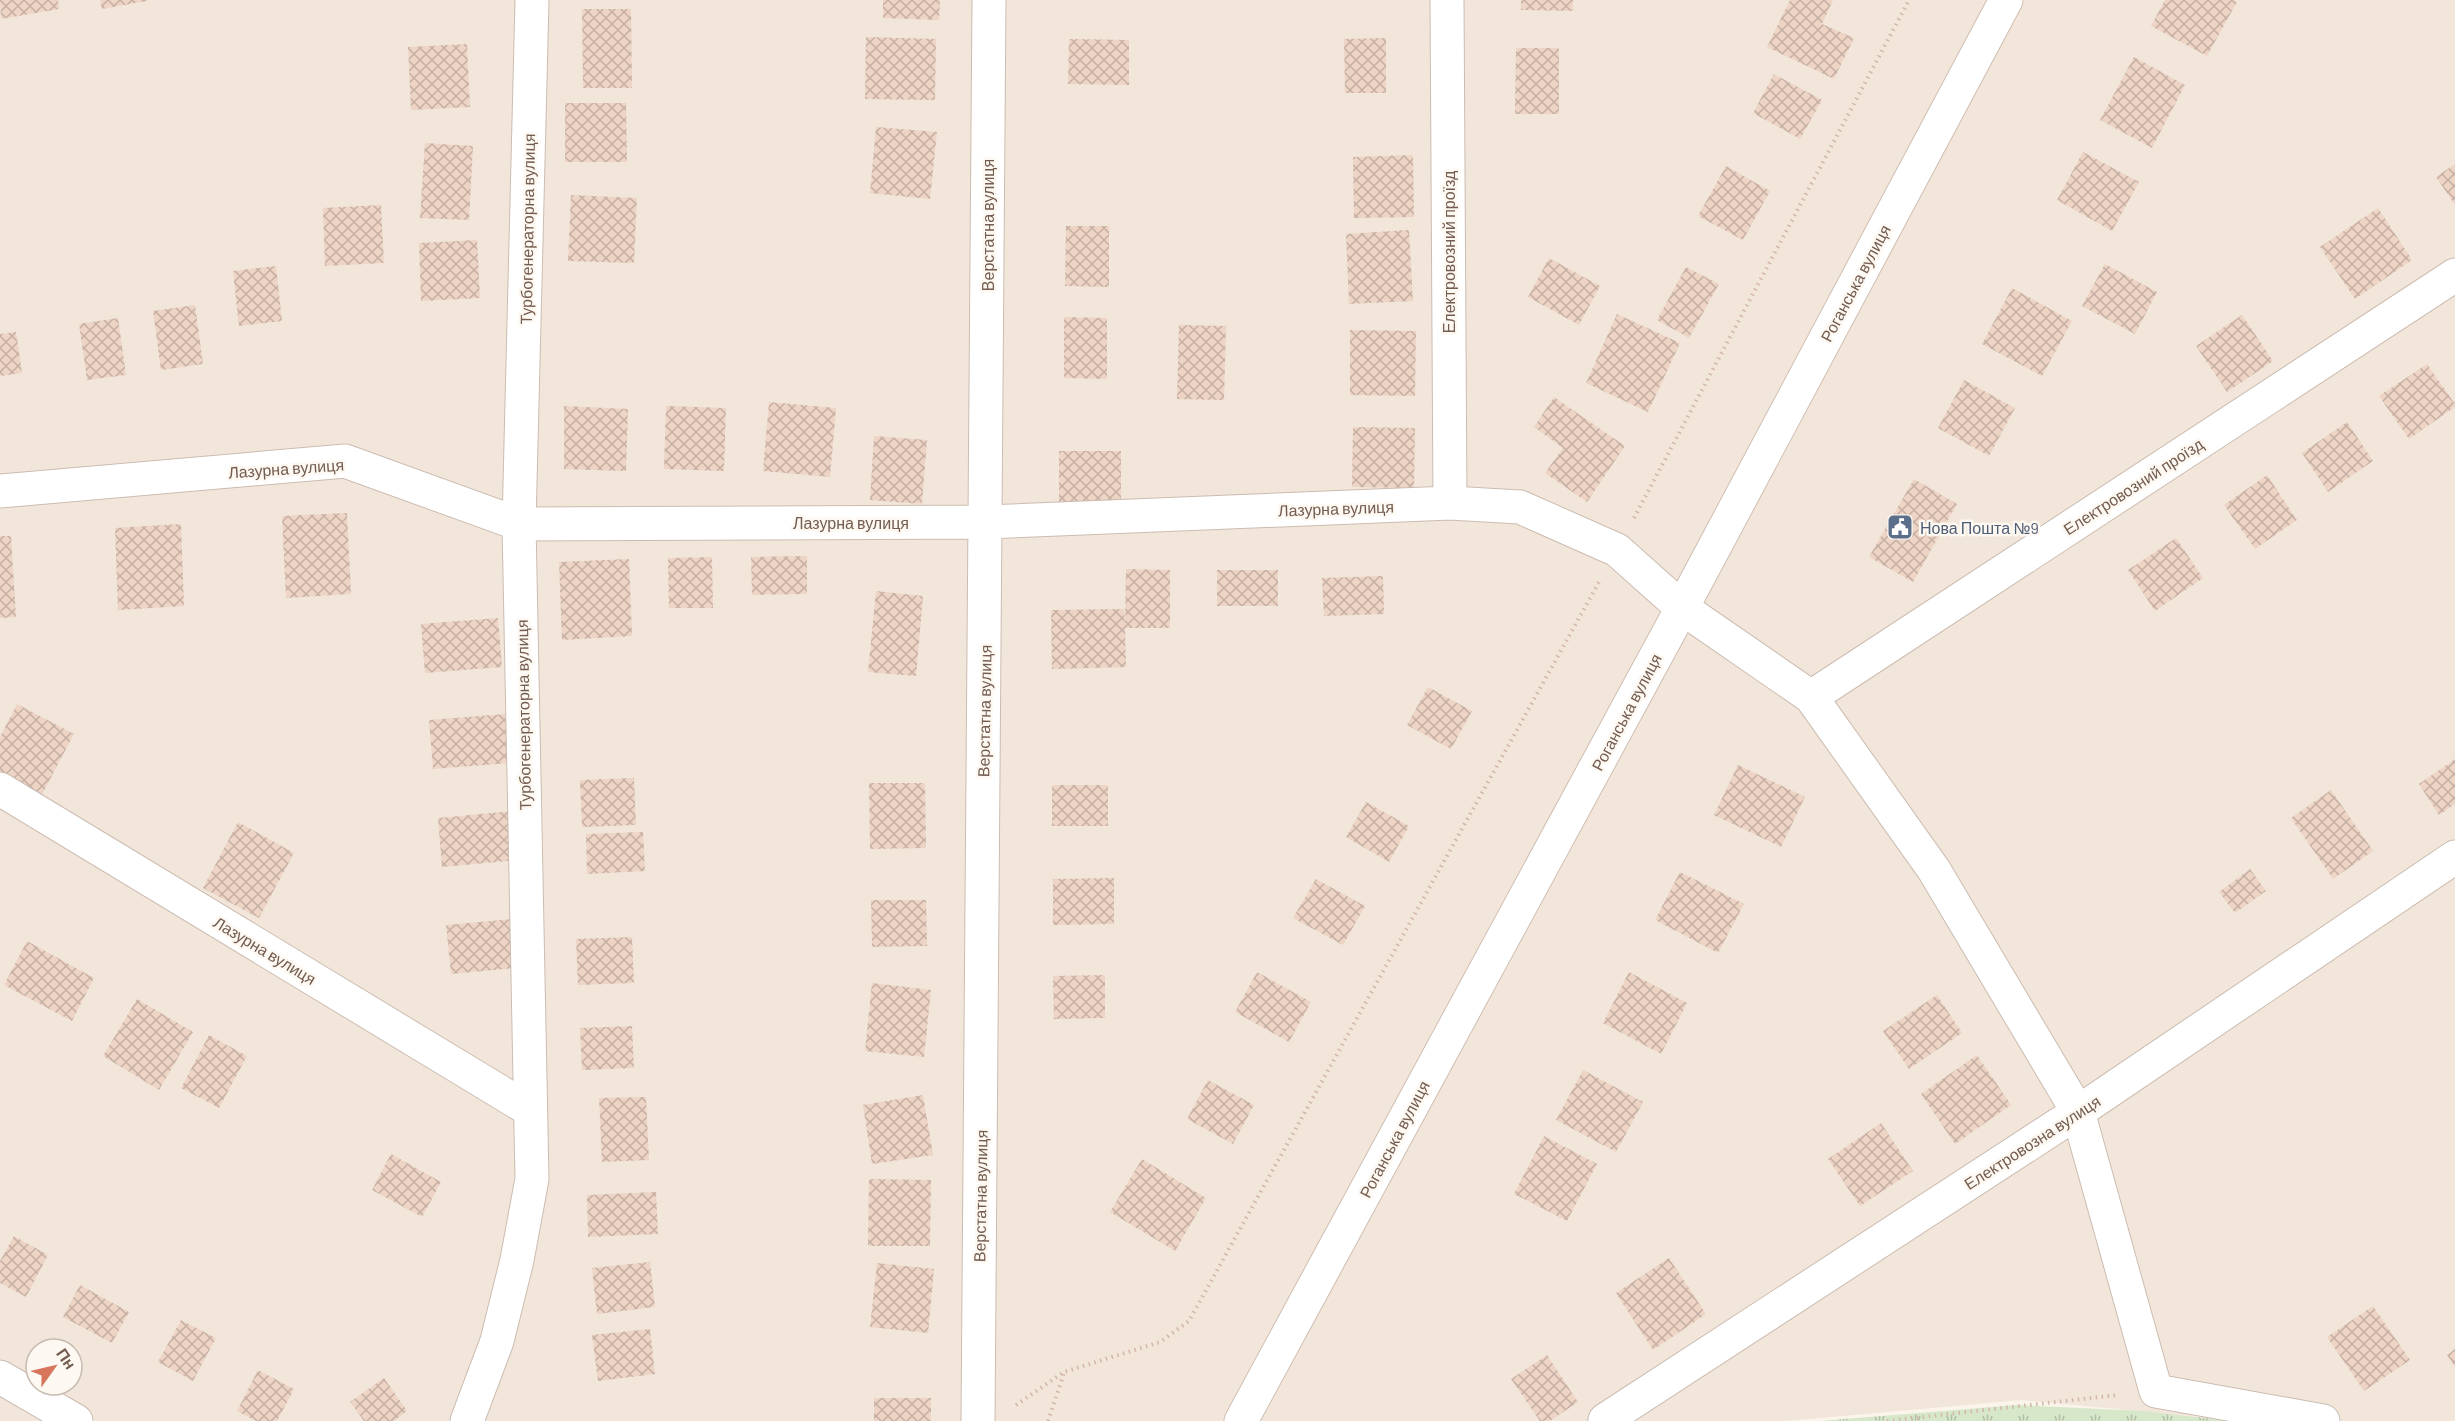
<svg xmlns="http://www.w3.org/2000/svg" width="2455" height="1421" viewBox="0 0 2455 1421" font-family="Barlow,sans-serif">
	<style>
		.residential { fill: #f2e6da; fill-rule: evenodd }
		.grass { fill: url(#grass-tufts) }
		.building { fill: url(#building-cross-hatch) }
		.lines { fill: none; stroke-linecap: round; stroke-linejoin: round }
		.minor-casing { stroke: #ccbcb1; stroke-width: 35 }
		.secondary-casing { stroke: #d0beb2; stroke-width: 35 }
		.path { stroke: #d2b7a8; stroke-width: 4; stroke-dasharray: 1.5 4.5; stroke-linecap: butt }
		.minor { stroke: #fff; stroke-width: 33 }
		.secondary { stroke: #fff; stroke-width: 33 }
		.labels { text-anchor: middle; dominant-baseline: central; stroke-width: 5; stroke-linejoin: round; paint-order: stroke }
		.street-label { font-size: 16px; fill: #735c50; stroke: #fdf8f1 }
		.service-label { font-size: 16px; fill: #4e5e75; stroke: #fdf8f1; text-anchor: start }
	</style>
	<defs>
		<pattern id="grass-tufts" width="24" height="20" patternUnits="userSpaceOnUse" patternTransform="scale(1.5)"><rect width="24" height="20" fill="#d7e7ca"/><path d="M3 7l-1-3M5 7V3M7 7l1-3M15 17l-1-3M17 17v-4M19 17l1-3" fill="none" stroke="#b3bea6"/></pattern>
		<pattern id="building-cross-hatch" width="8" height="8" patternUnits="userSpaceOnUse" patternTransform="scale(1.5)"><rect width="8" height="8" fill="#edd4c5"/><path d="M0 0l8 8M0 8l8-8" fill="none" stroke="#c4afa2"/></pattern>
	</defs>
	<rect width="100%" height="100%" fill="#fbf4eb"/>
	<path class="residential" d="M0,0h2455v1421h-212l-221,-21 -235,21h-1787zM36,1349h36v36h-36z"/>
	<path class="grass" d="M2018,1405l126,6 87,10h-412z"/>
	<path class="building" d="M0,0h58l1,9 -58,10z
		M100,0h47v1l-45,8z
		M883,0h57l-1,20 -56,-2z
		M1521,0h52v11l-52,-1z
		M1790,0h43l-11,24 32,14 -20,41 -67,-32z
		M2165,0h68l4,2 -30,54 -56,-30z
		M582,9h49l1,79h-49z
		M866,37l70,2 -1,61 -70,-1z
		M1386,38v55h-41l-1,-54z
		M1069,39l60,1v45l-61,-1z
		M467,44l3,63 -59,3 -3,-63z
		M1516,48h43v66h-44z
		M2134,57l51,28 -33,63 -52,-28z
		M1774,74l48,26 -22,39 -47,-26z
		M565,103h61l1,59h-62z
		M876,127l61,5 -7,67 -60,-6z
		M425,143l48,3 -4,74 -49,-2z
		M2083,152l56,30 -27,49 -55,-31z
		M1413,155l1,62 -60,1 -1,-61z
		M2455,164v41l-19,-28z
		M1726,166l44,25 -27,49 -45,-24z
		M571,195l66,3 -3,65 -66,-2z
		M381,205l3,58 -59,3 -2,-58z
		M2378,208l34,52 -57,39 -35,-52z
		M1066,226h43v61l-44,-1z
		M1409,230l4,71 -64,3 -3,-70z
		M477,240l3,58 -59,3 -2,-58z
		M1549,258l51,28 -21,39 -51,-28z
		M2105,264l52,28 -22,42 -53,-28z
		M276,266l6,55 -43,5 -6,-55z
		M1686,267l33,17 -30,54 -32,-18z
		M2012,288l60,33 -30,55 -60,-32z
		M195,305l8,59 -42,6 -8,-59z
		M1617,314l63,29 -32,69 -62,-29z
		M2242,315l31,46 -46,31 -31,-46z
		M1064,317l43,1v61l-43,-1z
		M118,318l8,57 -39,5 -8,-56z
		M1179,325l47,1 -2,74 -47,-1z
		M1350,330l66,1 -1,65 -65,-1z
		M16,332l6,41 -22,3v-42z
		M2427,364l28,40v3l-46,32 -30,-43z
		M1964,380l51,28 -26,48 -51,-28z
		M1554,397l71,49 -38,56 -42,-29 18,-25 -29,-21z
		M769,402l67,6 -6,69 -67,-6z
		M564,406l64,3 -2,62 -62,-2z
		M666,406l60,2 -2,63 -60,-2z
		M2347,422l26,39 -45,31 -26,-39z
		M1353,427l62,1 -1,60 -62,-1z
		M874,436l53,4 -5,64 -52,-4z
		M1059,451h62v55l-62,1z
		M2267,475l30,45 -42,29 -31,-44z
		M1914,479l43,25 -44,78 -44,-25z
		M347,513l4,81 -65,4 -4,-82z
		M181,524l3,82 -66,4 -3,-82z
		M0,536h11l5,81 -16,1z
		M2176,538l27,40 -48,33 -27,-41z
		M807,556v38l-55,1 -1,-38z
		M712,557l1,51h-44l-1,-50z
		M629,559l3,77 -70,4 -3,-78z
		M1126,569l44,1v58h-45l1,39 -74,2 -1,-59 73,-1 1,17z
		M1217,570h61v36h-61z
		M1383,576l1,38 -60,2 -2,-38z
		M876,591l47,5 -7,80 -48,-4z
		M498,618l4,49 -77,6 -4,-49z
		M1428,687l44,24 -21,38 -44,-24z
		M17,704l57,30 -35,66 -39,-21v-42z
		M505,714l5,49 -77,6 -4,-49z
		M2455,759v45l-16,11 -20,-31z
		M1738,765l67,32 -24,50 -67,-32z
		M634,778l2,47 -54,2 -2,-47z
		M869,783h56l1,65 -56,1z
		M1052,785h56v41h-56z
		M2331,790l42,61 -40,28 -42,-61z
		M1366,802l43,24 -20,36 -43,-25z
		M514,811l4,49 -76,7 -4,-49z
		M238,822l56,31 -35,65 -56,-30z
		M643,832l2,39 -58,3 -1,-40z
		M2250,869l16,22 -31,22 -16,-21z
		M1680,872l64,32 -26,49 -63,-33z
		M1114,878v46l-61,1v-46z
		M1316,879l49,27 -22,39 -50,-27z
		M871,900h55l1,46 -55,1z
		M523,918l4,49 -76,7 -5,-49z
		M632,937l2,46 -56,2 -2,-46z
		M27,941l67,37 -22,43 -68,-36z
		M1257,972l54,30 -22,40 -54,-30z
		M1629,972l58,31 -26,51 -58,-31z
		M1105,975v43l-51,1 -1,-43z
		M872,983l59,7 -7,67 -59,-6z
		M1937,995l25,38 -53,36 -26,-38z
		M137,999l56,33 -34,58 -56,-34z
		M632,1026l2,42 -52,2 -2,-42z
		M209,1035l38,21 -28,52 -38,-20z
		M1977,1055l34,50 -56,39 -34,-50z
		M1583,1070l60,32 -27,50 -60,-32z
		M1208,1080l46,25 -21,39 -46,-25z
		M923,1095l10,60 -61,9 -9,-59z
		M646,1097l3,63 -47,2 -3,-64z
		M1881,1123l32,48 -53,35 -32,-47z
		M1544,1136l53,28 -30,57 -53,-27z
		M391,1154l50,28 -19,35 -50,-27z
		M1142,1159l64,39 -31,53 -65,-39z
		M869,1179l62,1 -1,66h-62z
		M656,1192l2,42 -70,3 -1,-42z
		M14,1236l34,19 -22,42 -26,-14v-22z
		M1669,1258l37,56 -53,36 -37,-57z
		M650,1262l5,45 -58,7 -5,-46z
		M877,1263l57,6 -6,64 -58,-6z
		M80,1285l49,27 -17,31 -49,-26z
		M2373,1306l37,54 -46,31 -37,-54z
		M181,1320l35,18 -23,43 -35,-19z
		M650,1329l5,45 -57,7 -6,-46z
		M2455,1349v18l-8,-12z
		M1547,1355l31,47 -28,19h-10l-29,-42z
		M258,1370l36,19 -17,32h-21l-19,-10z
		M384,1378l23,33 -13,10h-30l-14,-19z
		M874,1398h57v23h-57z"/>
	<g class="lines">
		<g class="minor-casing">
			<path id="minor" d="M1447,0l3,503
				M0,491l345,-30 174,63 467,-2 464,-19 70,4 97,43 65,58 129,89 123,173 144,242 78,279 167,30
				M1811,697l644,-422
				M0,789l530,321
				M0,1377l76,44
				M1605,1420l473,-308 377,-255
				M467,1421l30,-80 20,-81 15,-81 -13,-655 13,-524
				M978,1421l11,-1421"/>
		</g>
		<g class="secondary-casing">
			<path id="secondary" d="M1241,1421l441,-813 324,-608"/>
		</g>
		<path class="path" d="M1634,518l275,-518
			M1016,1405l48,-33 96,-30 29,-21 410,-739
			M1048,1421l16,-48
			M1887,1421l231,-26"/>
		<use href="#minor" class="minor"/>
		<use href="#secondary" class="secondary"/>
	</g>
	<defs>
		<g id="civic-square" transform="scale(1.35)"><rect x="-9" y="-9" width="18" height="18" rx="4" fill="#5c6f8a" stroke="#fdf8f1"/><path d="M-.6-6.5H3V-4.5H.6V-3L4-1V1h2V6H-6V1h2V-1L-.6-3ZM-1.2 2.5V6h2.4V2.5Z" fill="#fff"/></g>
	</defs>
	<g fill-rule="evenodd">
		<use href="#civic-square" x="1900" y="527"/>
	</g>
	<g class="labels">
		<g class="street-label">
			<text transform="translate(987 225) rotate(-90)">Верстатна вулиця</text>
			<text transform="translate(527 229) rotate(-89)">Турбогенераторна вулиця</text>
			<text transform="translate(1448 252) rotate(-90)">Електровозний проїзд</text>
			<text transform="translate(1855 283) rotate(-62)">Роганська вулиця</text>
			<text transform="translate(286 468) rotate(-4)">Лазурна вулиця</text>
			<text transform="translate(2133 486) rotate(-33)">Електровозний проїзд</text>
			<text transform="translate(1336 508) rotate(-2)">Лазурна вулиця</text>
			<text x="851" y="522">Лазурна вулиця</text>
			<text transform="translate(984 711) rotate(-89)">Верстатна вулиця</text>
			<text transform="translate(1626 712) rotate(-62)">Роганська вулиця</text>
			<text transform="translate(523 715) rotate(-91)">Турбогенераторна вулиця</text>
			<text transform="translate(265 950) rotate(31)">Лазурна вулиця</text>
			<text transform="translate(1394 1139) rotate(-62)">Роганська вулиця</text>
			<text transform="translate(2032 1142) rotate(-33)">Електровозна вулиця</text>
			<text transform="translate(980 1196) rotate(-89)">Верстатна вулиця</text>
		</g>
		<g class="service-label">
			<text x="1920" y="527">Нова Пошта №9</text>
		</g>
	</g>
	<g transform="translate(54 1367) rotate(56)"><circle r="28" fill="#fdf8f1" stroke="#c6bab1" stroke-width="1.5"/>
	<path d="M0-4.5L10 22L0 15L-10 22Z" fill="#d7755d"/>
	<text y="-9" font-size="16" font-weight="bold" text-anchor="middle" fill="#735c50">Пн</text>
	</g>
</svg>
